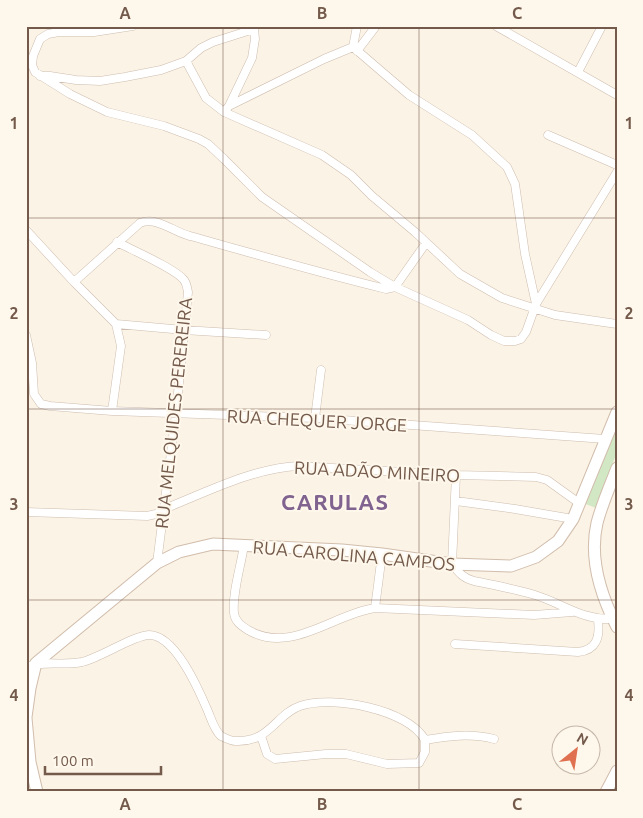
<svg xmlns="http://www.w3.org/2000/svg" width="643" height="818" viewBox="0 0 643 818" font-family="Ubuntu,sans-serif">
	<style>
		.green { fill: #d2e8c4 }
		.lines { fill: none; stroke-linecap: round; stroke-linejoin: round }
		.street-casing { stroke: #cebdaf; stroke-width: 9 }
		.secondary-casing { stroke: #d1bdac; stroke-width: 13 }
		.street { stroke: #fff; stroke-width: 8 }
		.secondary { stroke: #fff; stroke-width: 11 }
		.grid { fill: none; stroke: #735a4b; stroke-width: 1; stroke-opacity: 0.55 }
		.labels { text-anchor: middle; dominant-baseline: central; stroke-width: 4; stroke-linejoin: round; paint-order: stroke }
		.street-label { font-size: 18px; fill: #735a4b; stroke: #fef7eb }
		.district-label { font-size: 22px; font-weight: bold; letter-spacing: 1px; fill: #80638f; stroke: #fef7eb }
		.neatline { fill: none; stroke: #735a4b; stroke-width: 2 }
		.grid-label { font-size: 16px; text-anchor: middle; font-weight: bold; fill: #735a4b }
	</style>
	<rect width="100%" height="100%" fill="#fbf3e5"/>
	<path class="green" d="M617,425v27l-21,56 -13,-5z"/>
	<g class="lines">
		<g class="street-casing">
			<path id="street" d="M133,26l-39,6h-35l-11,2 -8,5 -7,17 -1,9 3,7 35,22 37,18 57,14 35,13 9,5 16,15 38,38 108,75 25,15 73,33 23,15 13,6h11l6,-2 5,-7 10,-28 81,-132
				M357,26l-4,21 56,48 63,40 35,32 8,17 10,70 11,50
				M496,26l121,69
				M357,51l19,-25
				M186,61l20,37 18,14 5,-6 23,-48 3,-19 -1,-10
				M578,72l24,-46
				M40,76h10l26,4 24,1 25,-4 36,-7 25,-9 15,-13 12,-6 41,-13v-3
				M229,106l95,-47 29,-12
				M224,112l98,43 29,20 21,21 43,36 45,42 42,24 53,17 62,9
				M548,135l69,30
				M26,230l48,52 42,42 68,6 82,5
				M117,242c15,8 59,27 67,38 3,4 3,8 4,12l-12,121 -19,150
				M74,282l66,-59c17,-7 33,9 50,13 65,18 130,37 196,53l9,-2 31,-44
				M26,335l6,28 2,31 7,10 9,2 62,5 203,7 290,21
				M112,411l9,-65 -5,-22
				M315,418l6,-48
				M456,475l-4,89c7,9 11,14 22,17 20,4 41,8 61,14 29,9 46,25 78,24
				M456,501l59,8 58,10
				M26,512l121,4 9,-2 8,-5c43,-17 87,-40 133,-43l159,9 80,2 11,3 32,23
				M244,545c-3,21 -12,48 -10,68 1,9 8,13 14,17 43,25 85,-16 127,-22l159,7 38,-3
				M375,608l7,-54
				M455,644l123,8c19,-2 22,-15 20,-32
				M26,667c18,-7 37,-1 56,-5 20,-5 50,-26 67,-27 26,0 49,53 58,74 4,9 7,21 14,27 4,2 10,5 14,5 35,2 41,-27 65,-35 32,-11 108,3 125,34 24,-4 45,-7 69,-1
				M261,736l6,18 8,5 51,-5h20l41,10 32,-1 6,-11v-12"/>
		</g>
		<g class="secondary-casing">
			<path id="secondary" d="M617,468c-7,18 -15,36 -20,55 -8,35 4,73 20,104
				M26,717l4,-29 6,-25 121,-100 22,-11 34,-8 129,6 40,4 70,10 59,2 25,-9 22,-16 15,-22 44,-107
				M26,718l4,44 7,30
				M606,792l11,-21"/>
		</g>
		<use href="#street" class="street"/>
		<use href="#secondary" class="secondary"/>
	</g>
	<path class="grid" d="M223,26v766M419,26v766M26,218h591M26,409h591M26,600h591"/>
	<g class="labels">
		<g class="street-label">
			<text transform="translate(173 413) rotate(-84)">RUA MELQUIDES PEREREIRA</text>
			<text transform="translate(317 420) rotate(3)">RUA CHEQUER JORGE</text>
			<text transform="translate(377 471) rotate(3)">RUA ADÃO MINEIRO</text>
			<text transform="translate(354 555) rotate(5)">RUA CAROLINA CAMPOS</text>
		</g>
		<g class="district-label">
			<text x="335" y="501">CARULAS</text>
		</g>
	</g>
	<rect width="643" height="818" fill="none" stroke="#fef7eb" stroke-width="55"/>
	<g transform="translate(576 750) rotate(30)"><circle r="24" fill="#fef7eb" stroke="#c6b8ab"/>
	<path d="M0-4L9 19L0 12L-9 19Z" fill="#df7150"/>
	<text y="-8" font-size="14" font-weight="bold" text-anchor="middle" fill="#735a4b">N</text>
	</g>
	<path d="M45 766v8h116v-8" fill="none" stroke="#735a4b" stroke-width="2.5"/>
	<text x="52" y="766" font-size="15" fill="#735a4b" stroke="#fef7eb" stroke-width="4" paint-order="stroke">100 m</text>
	<rect x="28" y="28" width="588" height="762" class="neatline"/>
	<g class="grid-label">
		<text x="125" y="19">A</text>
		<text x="322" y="19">B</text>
		<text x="517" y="19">C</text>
		<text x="14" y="129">1</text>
		<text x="629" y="129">1</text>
		<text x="14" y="319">2</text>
		<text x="629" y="319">2</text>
		<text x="14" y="510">3</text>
		<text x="629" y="510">3</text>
		<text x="14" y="701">4</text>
		<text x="629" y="701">4</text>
		<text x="125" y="810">A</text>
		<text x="322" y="810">B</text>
		<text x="517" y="810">C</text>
	</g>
</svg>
